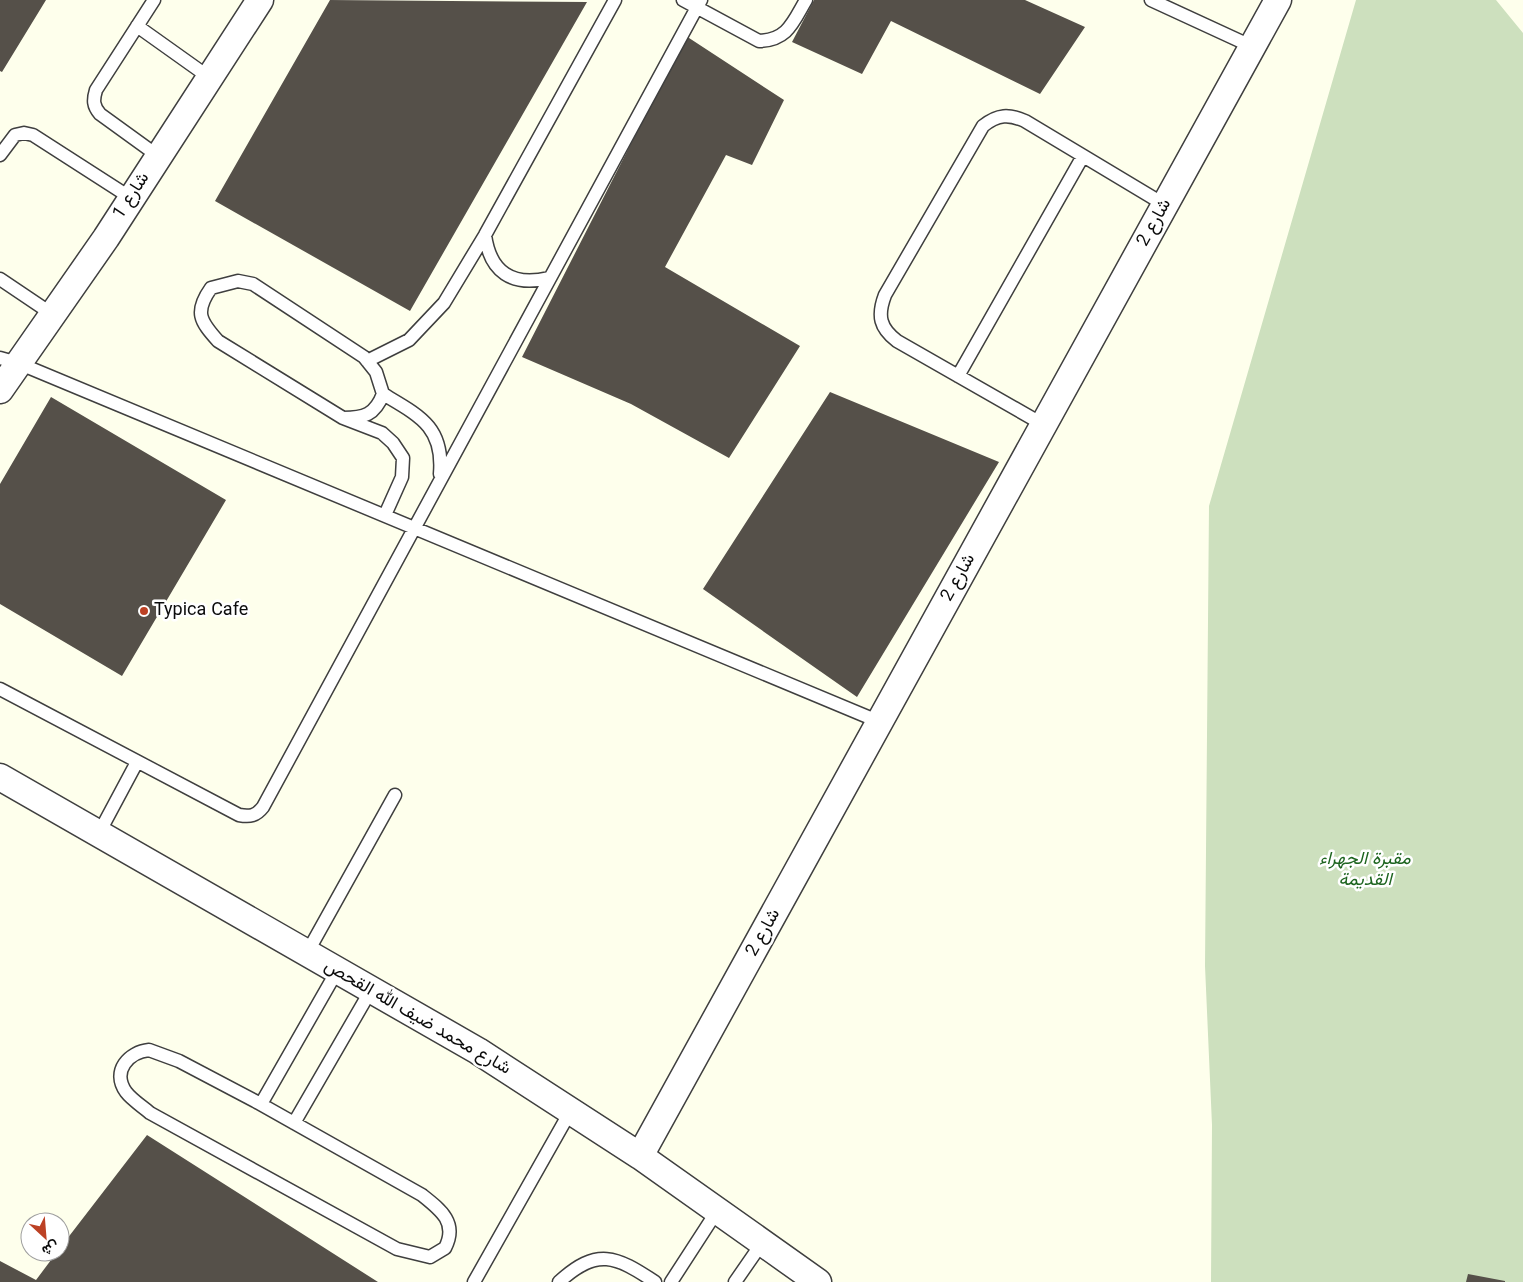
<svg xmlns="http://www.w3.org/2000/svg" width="1523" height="1282" viewBox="0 0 1523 1282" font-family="Georgia,Vazirmatn,serif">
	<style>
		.cemetery { fill: #cde0be }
		.building { fill: #555049 }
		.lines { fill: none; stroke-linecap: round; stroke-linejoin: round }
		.lane-casing { stroke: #3f3f3f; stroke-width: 15 }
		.street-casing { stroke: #3f3f3f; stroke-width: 29 }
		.lane { stroke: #fff; stroke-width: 12 }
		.street { stroke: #fff; stroke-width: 26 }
		.poi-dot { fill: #bc4124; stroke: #fff; stroke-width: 2 }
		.labels { text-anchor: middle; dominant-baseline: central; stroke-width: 5; stroke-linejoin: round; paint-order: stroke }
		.street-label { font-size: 18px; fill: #0c0c0c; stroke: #fff }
		.poi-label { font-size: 18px; fill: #0c0c0c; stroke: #fff; text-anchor: start }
		.park-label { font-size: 18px; font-style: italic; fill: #1d641f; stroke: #fff }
	</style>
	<rect width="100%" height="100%" fill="#feffec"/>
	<path class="cemetery" d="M1356,0h140l27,33v1249h-312l1,-157 -7,-159 4,-460z"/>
	<path class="building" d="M0,0h46l-44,72 -2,-1z
		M330,0l257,2 -177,309 -195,-110z
		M814,0h211l60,27 -45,67 -149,-73 -29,53 -70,-32z
		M686,36l98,64 -32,65 -26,-10 -61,112 135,79 -71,112 -98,-54 -109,-47z
		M830,392l169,70 -142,235 -154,-108z
		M51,397l175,103 -104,176 -122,-72v-120z
		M147,1135l231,147h-378v-21l36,19 21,-28h3v-4z
		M1468,1274l37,7v1h-39z"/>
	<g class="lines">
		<g class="lane-casing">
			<path id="lane" d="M154,0l-58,90c-3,10 -3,16 4,24l58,42
				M683,0l76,41c29,-1 34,-19 47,-41
				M1151,0l102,47
				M137,26l73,52
				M0,155l15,-20 9,-2 9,2 98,63
				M485,235c5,37 27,52 64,43
				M0,279l52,35
				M0,358l18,5 862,359
				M367,361l42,-21 35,-37 41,-68 130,-235
				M958,376l125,-220
				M383,394c37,22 61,33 57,80
				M343,418c21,0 32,-3 40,-24l-7,-22 -12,-15 -111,-73 -15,-3 -27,7c-17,24 -11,33 7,53l125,77 39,15 11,10 10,15 -1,19 -17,38
				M1044,425l-147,-84c-17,-13 -20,-25 -12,-46l98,-169c15,-12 26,-12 42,-5l140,84
				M0,689l239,126c11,2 17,1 24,-8l438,-807
				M99,833l38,-71
				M307,953l88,-158
				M149,1050l30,11 76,40 167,94c19,15 36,28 23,53l-15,9 -33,-8 -247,-136c-8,-7 -18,-13 -24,-21 -15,-21 3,-40 23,-42z
				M261,1104l76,-133
				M294,1123l77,-133
				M474,1282l96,-170
				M559,1282c38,-35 57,-26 96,0
				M671,1282l46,-71
				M735,1282l27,-39"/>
		</g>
		<g class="street-casing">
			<path id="street" d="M0,390l106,-152 154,-238
				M0,777l478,274 162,105 178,126
				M640,1156l638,-1156"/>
		</g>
		<use href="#lane" class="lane"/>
		<use href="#street" class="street"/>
	</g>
	<circle class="poi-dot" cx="144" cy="611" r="5"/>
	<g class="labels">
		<g class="street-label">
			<text transform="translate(132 196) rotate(-57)">شارع 1</text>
			<text transform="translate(1155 223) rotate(-61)">شارع 2</text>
			<text transform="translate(959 578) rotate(-61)">شارع 2</text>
			<text transform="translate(764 933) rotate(-61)">شارع 2</text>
			<text transform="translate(417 1018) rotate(30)">شارع محمد ضيف الله القحص</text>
		</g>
		<g class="poi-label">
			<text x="154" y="611">Typica Cafe</text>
		</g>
		<g class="park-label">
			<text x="1365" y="860">مقبرة الجهراء<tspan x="1365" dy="21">القديمة</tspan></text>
		</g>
	</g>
	<g transform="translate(45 1237) rotate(154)"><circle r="24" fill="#ffffff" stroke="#9e9e9e"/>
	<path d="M0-4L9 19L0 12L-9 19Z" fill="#bc4124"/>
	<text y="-8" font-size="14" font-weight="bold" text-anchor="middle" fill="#0c0c0c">ش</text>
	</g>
</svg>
